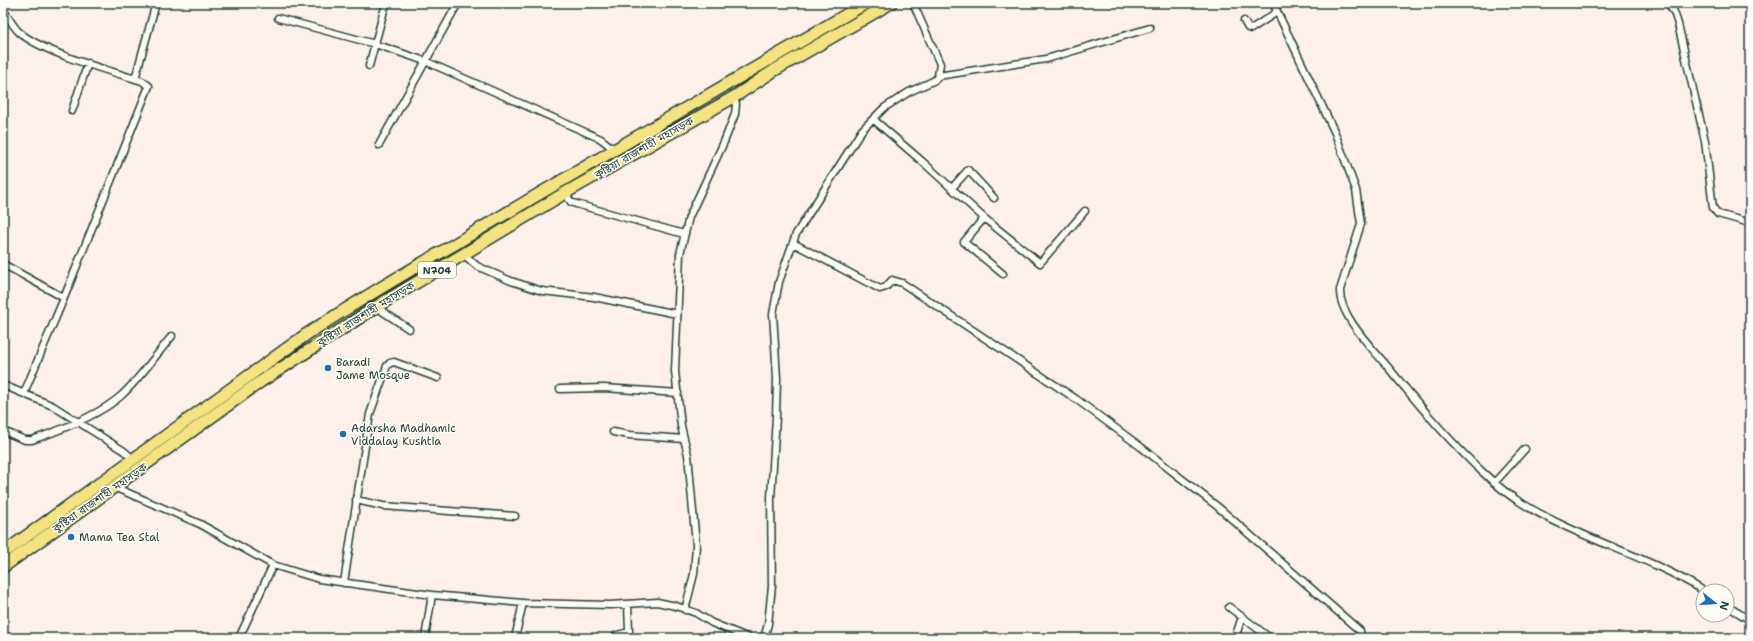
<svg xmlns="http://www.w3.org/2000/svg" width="1753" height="641" viewBox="0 0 1753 641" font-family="'Shantell Sans','Noto Sans Bengali',sans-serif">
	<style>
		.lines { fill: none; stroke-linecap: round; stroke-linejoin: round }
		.street-casing { stroke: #1f3d34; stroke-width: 9 }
		.highway-casing { stroke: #1f3d34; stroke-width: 14 }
		.street { stroke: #fdfcf7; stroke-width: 6 }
		.highway { stroke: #f5e382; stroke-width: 11 }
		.poi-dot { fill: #1f6fb2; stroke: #fdfcf7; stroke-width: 1.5 }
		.labels { text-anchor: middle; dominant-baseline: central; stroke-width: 3; stroke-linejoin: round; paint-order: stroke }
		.shield { fill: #fdfcf7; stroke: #62766e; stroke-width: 1 }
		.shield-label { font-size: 10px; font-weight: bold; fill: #1f3d34 }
		.street-label { font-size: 11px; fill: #1f3d34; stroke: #fdfcf7 }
		.poi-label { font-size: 11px; fill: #1f3d34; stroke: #fdfcf7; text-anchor: start }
	</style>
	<rect width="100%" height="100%" fill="#fdf0eb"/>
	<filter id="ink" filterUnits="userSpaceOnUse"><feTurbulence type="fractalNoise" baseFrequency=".025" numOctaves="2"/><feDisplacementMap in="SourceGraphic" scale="8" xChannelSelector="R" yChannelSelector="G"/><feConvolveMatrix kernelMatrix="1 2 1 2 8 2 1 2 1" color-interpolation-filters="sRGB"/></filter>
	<g filter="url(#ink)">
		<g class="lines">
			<g class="street-casing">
				<path id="street" d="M1273,3l62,130 21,57 5,34 -21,66c-1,25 31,57 47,76 28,34 56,68 88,99 13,12 26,25 42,35 58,38 128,54 187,91
					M1668,3l6,9 4,12 27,117 8,67 5,6 32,9
					M3,9c5,8 9,16 16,23 24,21 91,39 123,49l7,5 -85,212 -40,95
					M278,18l97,26 50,17 176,78 14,11
					M1244,21l4,7 3,1 26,-17
					M369,66l17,-63
					M938,76l108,-17 104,-31
					M135,79l21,-76
					M72,111l16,-48
					M873,119l51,44 60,55 56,45 45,-52
					M379,145l79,-142
					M952,188l16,-18 26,28
					M565,193l6,9 5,2 108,30
					M984,218l-20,24 39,32
					M793,243l87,46 6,-2 6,-7 10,3 174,116 65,48 77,60 142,124 1,7
					M463,254l14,12 34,15 31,10 52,6 83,17
					M3,264l61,34
					M376,307l33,22
					M3,385l50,21 71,45 9,8
					M560,389l44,-1 74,5
					M3,431l22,9h7c29,-10 68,-25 90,-45 17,-16 35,-41 50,-59
					M613,432l16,3 55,4
					M1494,483l31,-34
					M114,487l86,37 73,41 46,14 113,16 91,8 87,2 47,-3 19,4 20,7 16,10 37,15
					M356,500l27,6 132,10
					M344,583l26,-169 17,-48 3,-3 4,-1 44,16
					M1727,606l23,14
					M1229,607l41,31
					M685,610l9,-36 2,-29 -8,-90 -7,-29 -6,-55 5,-117 9,-37 35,-75 11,-28 1,-10 -2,-7
					M239,638l34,-73
					M425,638l7,-43
					M515,638l8,-35
					M614,638l3,-3 12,-3 -1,-28
					M764,638l4,-14 4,-38 -1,-88 5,-81 1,-39 -4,-64 6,-32 17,-48 66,-104 22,-22 25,-16 26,-12 3,-4 2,-12 -27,-61
					M1235,638l7,-21"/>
			</g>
			<g class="highway-casing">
				<path id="highway" d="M3,553l304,-219c49,-32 98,-61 148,-90 136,-82 274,-160 411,-241
					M3,567l257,-185 116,-75 189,-114 169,-96 41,-27 116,-67"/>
			</g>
			<use href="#street" class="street"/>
			<use href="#highway" class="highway"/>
		</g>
	</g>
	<g class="poi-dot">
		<circle cx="328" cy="368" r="4"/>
		<circle cx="343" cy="434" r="4"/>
		<circle cx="71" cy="537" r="4"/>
	</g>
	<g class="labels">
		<rect class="shield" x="418" y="262" width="38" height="16" rx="3"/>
		<g class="shield-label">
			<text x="437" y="270">N704</text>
		</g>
		<g class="street-label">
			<text transform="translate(644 148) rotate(-30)">কুষ্টিয়া রাজশাহী মহাসড়ক</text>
			<text transform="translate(366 314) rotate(-32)">কুষ্টিয়া রাজশাহী মহাসড়ক</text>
			<text transform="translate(100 498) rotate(-35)">কুষ্টিয়া রাজশাহী মহাসড়ক</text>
		</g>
		<g class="poi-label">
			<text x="336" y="362">Baradi<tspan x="336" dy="13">Jame Mosque</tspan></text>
			<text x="351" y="428">Adarsha Madhamic<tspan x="351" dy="13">Viddalay Kushtia</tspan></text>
			<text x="79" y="537">Mama Tea Stal</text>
		</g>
	</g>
	<rect width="1753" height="641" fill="none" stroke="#fdfcf7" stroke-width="16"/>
	<rect x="8" y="8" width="1737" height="625" fill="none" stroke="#1f3d34" stroke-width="1.5" filter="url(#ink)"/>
	<g transform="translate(1715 603) rotate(107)"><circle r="19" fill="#fdfcf7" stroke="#a4b0a9"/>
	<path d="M0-3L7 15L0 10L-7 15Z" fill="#1f6fb2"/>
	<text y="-6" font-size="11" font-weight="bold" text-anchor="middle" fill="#1f3d34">N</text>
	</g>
</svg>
